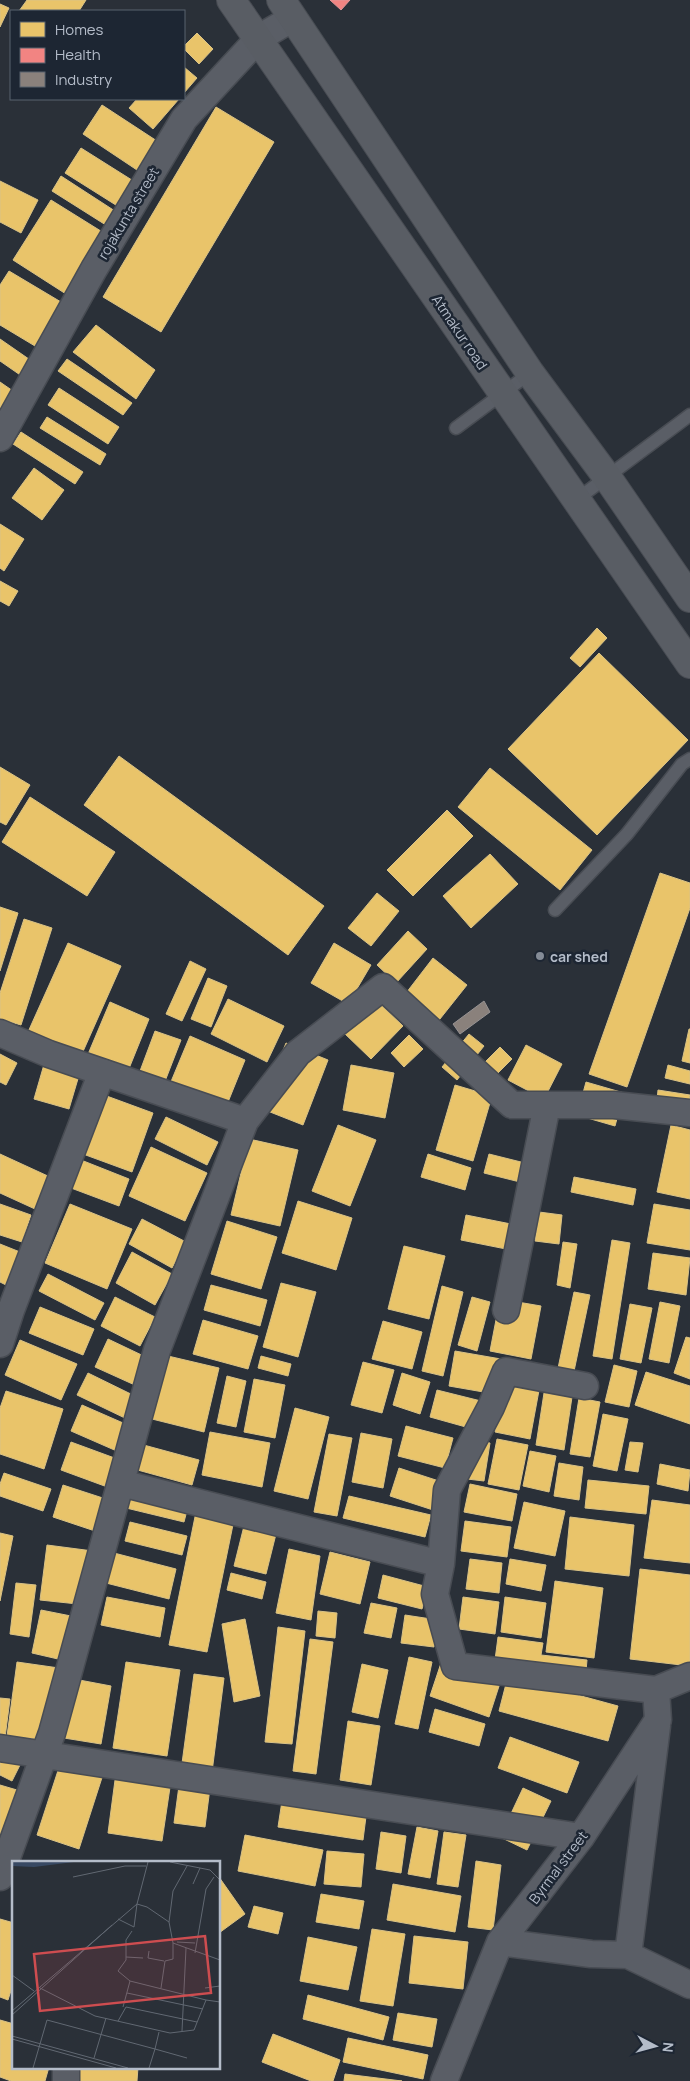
<svg xmlns="http://www.w3.org/2000/svg" width="690" height="2081" viewBox="0 0 690 2081" font-family="Manrope,sans-serif">
	<style>
		.homes { fill: #e9c46a; stroke: #d9c286 }
		.health { fill: #f28482; stroke: #df9597 }
		.industry { fill: #8a817c; stroke: #979393 }
		.lines { fill: none; stroke-linecap: round; stroke-linejoin: round }
		.service-casing { stroke: #484c53; stroke-width: 15 }
		.minor-casing { stroke: #484c53; stroke-width: 29 }
		.secondary-casing { stroke: #484c53; stroke-width: 30 }
		.service { stroke: #5a5e66; stroke-width: 12 }
		.minor { stroke: #5a5e66; stroke-width: 26 }
		.secondary { stroke: #595d64; stroke-width: 28 }
		.poi-dot { fill: #848b96; stroke: #1d2633; stroke-width: 2 }
		.labels { text-anchor: middle; dominant-baseline: central; stroke-width: 5; stroke-linejoin: round; paint-order: stroke }
		.street-label { font-size: 14px; fill: #b4bcc9; stroke: #1d2633 }
		.poi-label { font-size: 14px; font-weight: bold; fill: #b4bcc9; stroke: #1d2633; text-anchor: start }
		.inset-road { fill: none; stroke: #616872; stroke-width: 1 }
		.view { fill: #ce4d50; fill-opacity: 0.15; stroke: #ce4d50; stroke-width: 2.5 }
		.inset-edge { fill: none; stroke: #b4bcc9; stroke-width: 2.5 }
	</style>
	<rect width="100%" height="100%" fill="#2a3038"/>
	<path class="homes" d="M27,0h59l-7,11h-60z
		M0,4l9,4 -9,19z
		M197,33l16,16 -14,15 -15,-15v-3z
		M184,67l13,11 -13,15z
		M137,99h42l-26,30 -24,-21z
		M102,105l55,36 -20,29 -54,-36z
		M216,107l58,35 -113,190 -58,-35z
		M81,148l54,34 -16,25 -54,-34z
		M61,176l57,37 -9,14 -57,-36z
		M0,181l38,19 -17,33 -21,-11z
		M51,200l53,33 -38,61 -53,-34z
		M9,271l52,31 -26,44 -35,-21v-40z
		M96,325l59,45 -19,29 -63,-47z
		M0,339l36,25 -10,15 -26,-18z
		M67,359l65,44 -9,12 -65,-44z
		M0,382l13,9 -13,18z
		M59,388l60,39 -11,17 -60,-39z
		M47,417l59,37 -6,11 -60,-37z
		M21,432l62,40 -8,12 -62,-40z
		M34,468l30,22 -22,30 -30,-22z
		M0,524l24,15 -20,32 -4,-3z
		M0,581l18,10 -9,15 -9,-5z
		M597,628l10,10 -27,29 -10,-9z
		M599,653l89,87 -91,95 -89,-86z
		M119,756l205,150 -36,49 -204,-150z
		M0,767l30,18 -24,40 -6,-3z
		M490,768l102,82 -32,40 -102,-83z
		M30,797l85,55 -28,44 -85,-54z
		M447,810l26,26 -60,60 -26,-26z
		M490,854l28,30 -47,44 -28,-32z
		M660,873l30,10v25l-63,179 -38,-13z
		M377,893l22,18 -28,35 -23,-18z
		M0,907l18,6 -18,58z
		M24,919l28,9 -31,97 -21,-6v-26z
		M408,931l19,18 -31,34 -19,-18z
		M68,943l53,23 -40,90 -53,-24z
		M334,943l37,22 -23,39 -37,-21z
		M433,958l34,27 -31,39 -33,-27z
		M190,961l16,8 -24,52 -16,-7z
		M208,978l19,8 -16,41 -20,-8z
		M374,998l29,28 -32,33 -28,-27z
		M228,999l56,27 -17,36 -56,-28z
		M110,1002l39,17 -23,57 -40,-17z
		M689,1029h1v34l-8,-2z
		M155,1031l26,9 -19,49 -25,-10z
		M469,1034l15,12 -27,34 -15,-13z
		M409,1035l14,14 -19,18 -13,-14z
		M190,1036l55,24 -19,47 -56,-23z
		M286,1043l42,17 -25,65 -43,-17z
		M526,1045l36,19 -18,35 -36,-19z
		M500,1047l12,12 -25,25 -12,-12z
		M0,1054l17,9 -11,22 -6,-3z
		M45,1061l35,11 -11,37 -35,-10z
		M351,1065l43,8 -9,45 -42,-8z
		M668,1065l22,6v13l-25,-6z
		M586,1082l38,11 -9,33 -38,-11z
		M455,1085l37,11 -19,65 -37,-11z
		M658,1090l32,5 -3,19 -31,-4z
		M104,1095l49,18 -21,59 -49,-18z
		M166,1117l52,25 -11,23 -52,-26z
		M338,1125l38,15 -26,66 -38,-15z
		M671,1125l19,5v69l-33,-7z
		M249,1139l49,11 -18,76 -49,-11z
		M151,1147l56,26 -22,48 -56,-25z
		M0,1154l50,23 -15,32 -35,-16z
		M428,1154l43,14 -6,22 -44,-13z
		M489,1154l36,9 -5,19 -36,-9z
		M81,1160l48,19 -10,27 -48,-18z
		M574,1177l62,12 -3,16 -62,-13z
		M298,1201l54,17 -16,52 -54,-17z
		M0,1204l31,11 -9,27 -22,-7z
		M70,1204l62,25 -25,60 -62,-26z
		M654,1204l36,6v40l-43,-7z
		M539,1212l23,3 -3,29 -24,-3z
		M466,1215l50,10 -5,25 -50,-10z
		M142,1219l44,23 -14,26 -43,-24z
		M227,1221l50,16 -16,52 -50,-15z
		M612,1240l18,3 -18,116 -19,-3z
		M563,1242l14,2 -7,44 -13,-3z
		M0,1244l20,8 -14,33 -6,-3z
		M404,1246l41,10 -16,63 -41,-10z
		M132,1252l40,22 -17,31 -39,-22z
		M653,1253l37,5 -4,37 -38,-6z
		M48,1274l56,29 -9,17 -56,-29z
		M281,1283l35,9 -18,65 -35,-10z
		M211,1285l56,15 -7,26 -56,-16z
		M442,1286l21,6 -20,84 -21,-5z
		M574,1292l16,3 -17,81 -16,-3z
		M115,1297l40,20 -15,29 -39,-20z
		M472,1297l18,5 -13,49 -19,-6z
		M500,1299l41,7 -10,53 -41,-8z
		M660,1302l20,4 -11,57 -20,-4z
		M630,1304l22,4 -11,55 -21,-4z
		M40,1307l54,22 -11,26 -54,-22z
		M203,1320l55,16 -10,33 -55,-15z
		M383,1321l39,11 -10,37 -40,-10z
		M686,1337l4,1v41l-16,-6z
		M108,1339l42,20 -13,27 -42,-19z
		M20,1340l57,24 -16,36 -56,-25z
		M455,1351l46,8 -6,35 -46,-8z
		M168,1356l51,12 -15,64 -52,-13z
		M261,1356l30,8 -3,12 -30,-8z
		M363,1362l31,8 -12,43 -31,-8z
		M614,1365l23,6 -8,36 -24,-5z
		M646,1372l44,14v38l-55,-19z
		M88,1373l51,25 -10,22 -52,-25z
		M402,1373l28,9 -10,32 -27,-9z
		M227,1376l19,5 -10,46 -19,-4z
		M505,1378l35,7 -10,54 -35,-7z
		M254,1379l31,6 -10,53 -31,-6z
		M437,1390l44,11 -8,28 -43,-12z
		M6,1391l57,18 -19,60 -44,-15v-46z
		M544,1393l28,4 -8,53 -28,-5z
		M579,1398l21,4 -10,55 -20,-3z
		M82,1405l48,21 -11,26 -48,-21z
		M295,1408l34,9 -21,82 -34,-8z
		M603,1414l25,5 -11,52 -24,-5z
		M406,1426l47,12 -8,30 -47,-12z
		M210,1432l60,11 -8,44 -60,-12z
		M361,1433l31,6 -9,49 -31,-6z
		M329,1434l23,4 -15,78 -23,-4z
		M497,1439l31,6 -9,45 -31,-6z
		M473,1440l17,3 -6,38 -17,-2z
		M71,1442l49,18 -10,28 -49,-18z
		M630,1442l13,1 -5,29 -13,-2z
		M140,1444l59,16 -7,25 -58,-16z
		M530,1451l26,5 -7,36 -26,-6z
		M559,1463l24,4 -4,33 -25,-4z
		M660,1464l30,6 -2,21 -31,-7z
		M399,1468l43,14 -9,28 -43,-14z
		M4,1473l47,16 -8,22 -43,-15v-12z
		M128,1480l63,15 -7,27 -62,-15z
		M588,1480l61,6 -3,28 -61,-6z
		M470,1484l47,10 -5,27 -48,-9z
		M63,1485l49,16 -11,32 -48,-16z
		M349,1496l82,19 -6,22 -82,-19z
		M652,1500l38,5v58l-46,-5z
		M198,1502l38,8 -29,142 -38,-7z
		M524,1502l41,9 -10,45 -41,-8z
		M248,1510l32,8 -14,56 -32,-8z
		M570,1517l64,8 -5,51 -64,-7z
		M465,1521l46,6 -4,30 -46,-6z
		M130,1522l57,14 -5,19 -57,-14z
		M0,1533l13,3 -13,65z
		M47,1545l46,6 -6,54 -47,-5z
		M289,1549l31,7 -9,64 -35,-7z
		M330,1552l40,10 -10,42 -40,-10z
		M114,1553l62,16 -7,30 -63,-16z
		M470,1559l32,4 -3,30 -33,-4z
		M510,1559l36,6 -5,26 -35,-7z
		M640,1569l50,6v91l-60,-7z
		M231,1573l35,9 -4,17 -35,-9z
		M383,1575l45,12 -6,22 -44,-11z
		M555,1581l48,7 -9,70 -48,-6z
		M16,1583l20,2 -7,52 -19,-3z
		M107,1597l58,11 -5,29 -59,-12z
		M463,1597l36,5 -4,32 -36,-5z
		M505,1597l41,6 -5,35 -40,-6z
		M371,1603l26,5 -6,30 -27,-5z
		M41,1610l40,8 -10,44 -39,-9z
		M318,1611l19,2 -2,25 -19,-2z
		M405,1615l33,5 -4,27 -33,-4z
		M245,1619l15,77 -26,6 -12,-78z
		M278,1627l27,4 -13,113 -27,-2z
		M498,1637l45,6 -2,12 46,5 -1,11 -91,-11z
		M310,1639l23,3 -17,132 -23,-3z
		M409,1657l23,5 -14,67 -23,-5z
		M442,1660l59,20 -12,37 -59,-21z
		M17,1662l42,6 -13,72 -39,-4z
		M126,1662l54,8 -13,86 -54,-8z
		M362,1664l26,6 -10,48 -26,-6z
		M194,1674l30,4 -19,149 -31,-4z
		M508,1676l110,30 -10,35 -109,-30z
		M74,1679l37,7 -10,58 -37,-6z
		M0,1698l10,1 -5,39 -5,-1z
		M435,1709l50,15 -6,22 -50,-14z
		M348,1721l32,5 -9,59 -31,-5z
		M510,1737l69,25 -12,31 -69,-25z
		M66,1746l42,13 -29,90 -42,-14z
		M0,1753l21,10 -9,18 -12,-6z
		M117,1765l55,9 -10,67 -54,-8z
		M0,1785l17,5 -17,55z
		M284,1788l84,13 -5,39 -85,-13z
		M523,1788l28,13 -24,49 -27,-13z
		M417,1827l21,4 -8,47 -22,-4z
		M381,1832l25,4 -5,37 -25,-4z
		M444,1832l22,3 -8,52 -21,-3z
		M245,1835l78,15 -8,36 -77,-15z
		M327,1851l37,3 -3,33 -37,-3z
		M476,1861l25,4 -8,65 -25,-3z
		M219,1877l26,37 -26,19z
		M393,1884l68,12 -6,36 -68,-12z
		M321,1894l43,7 -5,28 -43,-7z
		M254,1906l29,7 -5,21 -30,-7z
		M0,1919l14,4v58l-6,19 -8,-3z
		M372,1929l33,5 -12,72 -33,-5z
		M414,1936l54,6 -5,47 -54,-6z
		M308,1937l49,10 -9,43 -48,-9z
		M308,1995l81,22 -6,23 -80,-21z
		M398,2013l39,6 -5,28 -39,-7z
		M0,2020l14,4v43h35l-4,14h-34l-11,-4z
		M273,2034l67,26 -7,21h-22l-49,-19z
		M348,2038l80,17 -5,24 -80,-17z
		M77,2067h61l-1,14h-61z
		M345,2074l57,7h-58z"/>
	<path class="health" d="M330,0h20l-9,10z"/>
	<path class="industry" d="M484,1001l6,11 -30,22 -7,-10z"/>
	<g class="lines">
		<g class="service-casing">
			<path id="service" d="M456,428l74,-55
				M576,500l114,-85
				M555,910l72,-76 55,-70 8,-5"/>
		</g>
		<g class="minor-casing">
			<path id="minor" d="M0,438l94,-169 90,-150 75,-81 34,-20
				M0,1033l49,21 196,67 -88,229 -105,383 -52,144
				M245,1121l53,-68 85,-66 129,118h102l76,8
				M506,1310l41,-205
				M0,1344l11,-34 91,-238
				M121,1483l320,81 -6,30 20,72 201,24
				M441,1564l6,-74 44,-83 15,-36 79,15
				M0,1748l581,89
				M500,1942l91,12 37,1 62,30
				M628,1955l29,-229
				M66,2067v14
				M444,2081l56,-139 81,-105 77,-117 -2,-30 34,-14"/>
		</g>
		<g class="secondary-casing">
			<path id="secondary" d="M231,0l459,664
				M281,0l249,373 77,104 83,121"/>
		</g>
		<use href="#service" class="service"/>
		<use href="#minor" class="minor"/>
		<use href="#secondary" class="secondary"/>
	</g>
	<circle class="poi-dot" cx="540" cy="956" r="5"/>
	<g class="labels">
		<g class="street-label">
			<text transform="translate(128 213) rotate(-59)">rojakunta street</text>
			<text transform="translate(460 332) rotate(56)">Atmakur road</text>
			<text transform="translate(558 1867) rotate(-53)">Byrmal street</text>
		</g>
		<g class="poi-label">
			<text x="550" y="956">car shed</text>
		</g>
	</g>
	<g transform="translate(12 1861)">
		<rect width="208" height="208" fill="#2a3038"/>
		<path d="M0,1h62l-40,5 -22,-1z" fill="#384963"/>
		<path class="inset-road" d="M158,1l40,8 10,10M61,16l52,-11h21M181,23l7,-16M106,58l16,8 3,-23 10,3 22,15M157,61l4,21 47,17M157,61l4,-31 14,-25M165,81l18,1M137,90l-1,7 16,3M183,92l11,-64 8,-12M114,96l17,1M0,114l22,16M118,120l-12,-10 8,-11v-20l6,-9M28,127l55,28 75,17 24,-3 12,-30 14,2M149,127l4,-27 8,-2v-16M193,127l15,-2M115,132l76,16M111,146l7,-26 76,19M0,150l125,-107 11,-42M0,154l100,-90M106,160l8,-14 71,15M170,170l4,-83M147,171l-4,17 32,9M0,175l116,32M0,178l104,29M82,197l12,-40M21,207l14,-48 108,29 -6,19"/>
		<path class="view" d="M193,75l6,57 -171,18 -6,-57z"/>
		<rect width="208" height="208" class="inset-edge"/>
	</g>
	<rect x="10" y="10" width="175" height="90" fill="#1d2633" stroke="#59626f"/>
	<rect x="20" y="22" width="25" height="15" fill="#e9c46a" stroke="#59626f"/>
	<text x="55" y="35" font-size="15" fill="#b4bcc9">Homes</text>
	<rect x="20" y="48" width="25" height="15" fill="#f28482" stroke="#59626f"/>
	<text x="55" y="60" font-size="15" fill="#b4bcc9">Health</text>
	<rect x="20" y="72" width="25" height="15" fill="#8a817c" stroke="#59626f"/>
	<text x="55" y="85" font-size="15" fill="#b4bcc9">Industry</text>
	<g transform="translate(655 2046) rotate(96)" stroke="#1d2633" stroke-width="4" paint-order="stroke">
	<path d="M0-4L9 19L0 12L-9 19Z" fill="#b4bcc9"/>
	<text y="-8" font-size="14" font-weight="bold" text-anchor="middle" fill="#b4bcc9">N</text>
	</g>
</svg>
